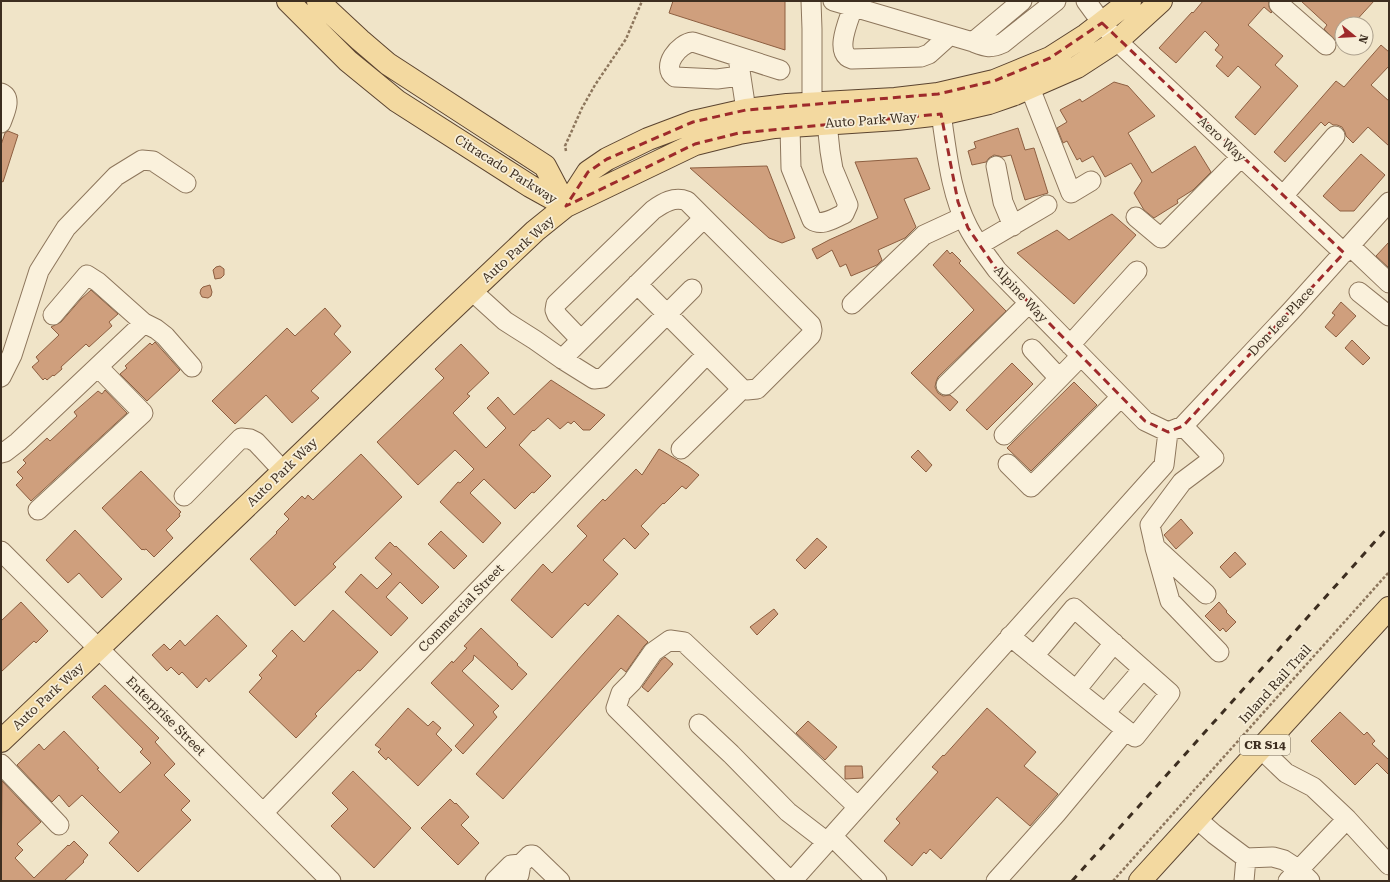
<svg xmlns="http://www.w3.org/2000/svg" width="1390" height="882" viewBox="0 0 1390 882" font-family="'Roboto Serif',serif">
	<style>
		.building { fill: #cf9f7d; stroke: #8d5f41 }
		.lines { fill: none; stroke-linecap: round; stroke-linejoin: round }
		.minor-casing { stroke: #8d765c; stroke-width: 21 }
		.major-casing { stroke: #5b4430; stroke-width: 24 }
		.path { stroke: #8d765c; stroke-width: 2.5; stroke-dasharray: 3 2; stroke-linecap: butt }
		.minor { stroke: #faf1dc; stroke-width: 19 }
		.major { stroke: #f3d9a0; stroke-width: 22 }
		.rail { stroke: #3d2e20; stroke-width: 3; stroke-dasharray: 7 7; stroke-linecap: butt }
		.marked { fill: none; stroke: #9e2a2b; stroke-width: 3; stroke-dasharray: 8 5; stroke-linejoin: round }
		.labels { text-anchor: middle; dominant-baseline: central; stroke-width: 3.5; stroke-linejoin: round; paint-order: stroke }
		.shield { fill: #f7eed8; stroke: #756857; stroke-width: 1 }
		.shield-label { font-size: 12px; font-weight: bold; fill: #3d2e20 }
		.street-label { font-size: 13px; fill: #3d2e20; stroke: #f7eed8 }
	</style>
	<rect width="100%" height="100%" fill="#f0e4c8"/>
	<path class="building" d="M673,1h112v49l-116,-37z
		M1203,1h66v6l3,5 -1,1 -7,-6 -16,18 35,31 -8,9 23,21 -43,49 -20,-18 26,-30 -23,-21 -10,11 -12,-11 7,-9 -8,-7 4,-5 -14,-14 -29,32 -17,-15 33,-36 1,1z
		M1301,1h73l-21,23h-11v13l-5,5 -13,-13 3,-4z
		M1381,45l8,7v14l-18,19 18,16v45l-21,-19 -15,16 -7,-7 -1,-4 -3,-5 -5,-2h-4l-4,-3 -4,4 -4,-4 -36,40 -11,-10 62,-71 8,6z
		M1114,82l14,4 27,30 -27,17 24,40 43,-27 16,26 -18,18 -16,10 1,3 -24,15 -10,-8 -10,-17 8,-12 -11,-18 -26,14 -12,-21 -11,6 -2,-4 -3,2 -10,-19 -4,2 -6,-15 10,-6 -7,-12 20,-11 2,3z
		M1018,128l7,22 9,-2 14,45 -23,7 -14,-45 -9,2 -3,-1 -5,-1 -5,3 -3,4 -14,3 -4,-14 8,-3 -2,-6z
		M8,131l10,4 -15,47 -2,-1v-36l4,-12z
		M1361,154l24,21 -31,36h-14l-17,-15z
		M917,158l13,31 -26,10 12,28 -11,11 -27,12 4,10 -5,5 -26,11 -5,-12 -6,3 -8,-17 -15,9 -5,-10 17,-9 49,-22 -23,-56z
		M767,166l28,72 -13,5 -13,-5 -79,-70z
		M1112,214l24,21 -62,69 -57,-51 40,-23 12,10z
		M1389,242v26l-13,-12z
		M947,250l3,4 2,-2 9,9 -2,2 47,48 -68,66 -2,5 -1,5 3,6 5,3 7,-1 8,7 -8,9 -39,-38 63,-63 -41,-45z
		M220,266l4,3v6l-3,3 -6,1 -2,-9 3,-3z
		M210,285l2,7 -1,4 -3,2 -6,-1 -2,-4 1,-4 2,-2z
		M91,290l27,24 -9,8 3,4 -23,21 -3,-3 -25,23 1,2 -8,7 -1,-1 -6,5 -2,-2 -2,2 -11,-13 7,-6 -3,-4 23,-22 -8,-8 10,-5 20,-23z
		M1341,302l15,14 -20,21 -11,-10 10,-12 -3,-2z
		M325,308l16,18 -7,8 17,18 -40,39 8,7 -27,25 -26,-28 -31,29 -23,-23 75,-73 8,8z
		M1352,340l18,18 -7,7 -18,-17z
		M155,342l25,28 -33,31 -27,-27 7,-6 -2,-2 25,-23 2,2z
		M461,344l28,29 -22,21 3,2 -17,17 33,35 20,-20 -19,-20 11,-11 16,18 37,-35 54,35 -15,15h-7l-9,-9 -3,3 -3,-2 -8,7 -12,-11 -14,13 -1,-1 -14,15 32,31 -17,17 -2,-1 -17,17 -31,-30 -14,14 31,30 -18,20 -43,-41 18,-20 2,1 14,-14 -19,-19 -37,35 -41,-43 67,-64 -9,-9z
		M1012,363l21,21 -46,46 -21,-20z
		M1074,382l23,23 -66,66 -24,-23z
		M105,390l22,23 -96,88 -15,-16 7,-7 -6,-6 9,-9 -3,-3 24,-22 3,3 27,-25 -3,-4 24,-21 4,3z
		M659,449l30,18 10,8 -13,14 -4,-3 -18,18 -1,-1 -22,23 8,8 -14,15 -11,-11 -21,22 15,14 -30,32 -3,-3 -33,35 -41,-38 32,-36 9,9 35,-37 -10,-10 26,-27 2,2 31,-32 6,6z
		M918,450l14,15 -6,7 -15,-15z
		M361,454l41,43 -69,67 3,3 -41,39 -45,-47 27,-26 -1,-1 13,-13 -5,-5 18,-18 3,3 3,-4 5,5z
		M141,471l40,41 -2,2 1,2 -14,14 7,8 -19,19 -8,-8 -2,1 -1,-1 -1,1 -40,-42z
		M1181,519l12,14 -17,16 -12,-14z
		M75,530l47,49 -20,19 -23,-25 -11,10 -22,-23z
		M441,531l26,25 -13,13 -26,-25z
		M817,538l10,9 -22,22 -9,-9z
		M390,542l5,5 1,-1 43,41 -17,17 -22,-22 -14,15 22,21 -17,18 -46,-44 16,-18 16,15 15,-15 -17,-16z
		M1235,552l11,12 -16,14 -10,-11z
		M21,602l27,29 -12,12 -2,-2 -33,31v-51z
		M1219,602l8,9 -1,1 10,10 -10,10 -3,-4 -3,3 -15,-15z
		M774,609l4,5 -21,21 -7,-8z
		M333,610l45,42 -18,19 -2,-1 -43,44 2,2 -21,22 -47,-46 13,-14 -3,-3 18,-19 -5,-5 20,-21 12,12z
		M217,615l30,31 -38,36 -3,-4 -9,10 -15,-16 -3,3 -8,-8 -4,4 -15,-16 12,-11 6,6 10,-10 5,6z
		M618,615l30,27 -4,4 -18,26 -5,-4 -1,1 -117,130 -27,-25z
		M481,628l37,36 -1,1 10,9 -15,16 -38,-35 -1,5 -11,11 37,35 -6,6 4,5 -34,37 -8,-8 19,-21 -43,-42 21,-22 1,2 14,-15 -3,-2z
		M665,657l8,7 -25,28 -6,-5 19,-27z
		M105,685l54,53 -4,4 20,22 -11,11 26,26 -9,9 10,10 -53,52 -29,-29 10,-11 -37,-37 -13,12 -10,-12 -7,7 -35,-37 22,-21 5,6 20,-19 35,37 -2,1 23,24 31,-30 -11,-11 3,-3 -51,-52z
		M408,708l20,18 5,-5 8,7 -5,6 16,16 -34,36 -30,-29 -2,3 -8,-8 3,-3 -6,-4z
		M987,708l49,44 -12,14 34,28 -28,32 -33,-29 -56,62 -11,-10 -4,5 -2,-2 -12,14 -28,-25 16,-18 -4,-4 42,-47 -6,-5 11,-12 1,1z
		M1340,712l24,23 3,-3 8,9 -3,3 17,16v15l-12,-12 -22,22 -44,-44z
		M808,721l29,26 -12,13 -29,-27z
		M845,766h17l1,12 -18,1z
		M353,771l58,57 -37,40 -43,-42 17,-17 -16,-16z
		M2,781l39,41 -24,22 6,6 -8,8 19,20 34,-33 1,1 5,-5 14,14 -5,6 1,1 -20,19h-63z
		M450,799l5,5 1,-1 13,14 -8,8 18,18 -21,22 -37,-37z"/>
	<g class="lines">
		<g class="minor-casing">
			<path id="minor" d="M811,1l1,28v75
				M833,1l140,41 49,-41
				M1086,1l16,22 15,18 227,212
				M1279,4l47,41
				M853,7c-4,13 -20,47 -1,52l69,-2 8,-3 20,-18
				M973,42c13,5 17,7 30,1l53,-42
				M739,64l7,46
				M740,76l-23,3 -42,-2c-15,-10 4,-34 18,-35l87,28
				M1030,88l41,105 20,-12
				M1,93c12,5 3,21 0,30
				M941,114c6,38 9,78 27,113 8,16 19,29 29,43l148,151 23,11
				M790,126l1,42 21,52c10,7 22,-2 32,-6l4,-9 -15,-36 -3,-18 -3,-28
				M996,166l7,36 10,24
				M1283,196l52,-60
				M1136,217l25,21 80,-81
				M979,245l68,-40
				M1350,246l39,37
				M472,291l33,30 30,19 27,19 32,20 9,-1 89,-89
				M1359,292l30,24
				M852,304l72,-69 39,-18
				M53,315l34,-40 11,7 46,41
				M581,340l-24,-25 -2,-5 1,-6 97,-94c10,-7 21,-14 34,-9l124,124 1,5 -1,5 -54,54 -10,1 -5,-1 -105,-105
				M1070,345l67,-74
				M1032,349l27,29
				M562,359l142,-141
				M1,377l11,-22 27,-84 27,-43 50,-52 26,-16 11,1 33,22
				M946,385l83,-82
				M1183,426l31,32 -32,24 -32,43 5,22 51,47
				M1168,432l15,-6 108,-115 98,-109
				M1004,435l77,-79
				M681,449l61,-60
				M1,453l4,-1 13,-10 126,-119 12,6 9,7 27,31
				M1008,464l23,23 90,-90
				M184,496l57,-58 9,1 6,3 27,29
				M38,510l105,-97 -45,-46
				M1155,548l15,53 49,51
				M1,551l330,330
				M1010,636c41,34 83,68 125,101l35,-44 -96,-85 -40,48
				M1076,690l38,-47
				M1105,713l38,-44
				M699,724l32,30 57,58 39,30
				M1261,749l25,24 27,14 34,32 42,46
				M1,764l58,61
				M263,813l444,-459
				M1197,819l17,15 32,24 27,-1 11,3 14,9 12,12
				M832,836l45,45
				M521,864l9,-9h3l27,26
				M495,881l16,-16 10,-1 -2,11 -5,6
				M790,881l-174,-173 5,-15 11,-11 21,-30 17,-12 14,2 174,165
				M792,881l372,-416 4,-33
				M996,881l60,-67 70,-84
				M1244,881l2,-23
				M1288,881l59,-62"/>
		</g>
		<g class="major-casing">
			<path id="major" d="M288,1l60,60 49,40 133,85 36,20
				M318,1l42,39 28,24 157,102 21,40
				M566,206l22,-34 19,-13 41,-20 45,-17 53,-12 41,-5 108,-6 43,-5 56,-13 56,-23 36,-23 44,-34
				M1,741l98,-93 325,-312 111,-105 31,-25 129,-62 44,-11 36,-6 122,-8 44,-5 48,-11 26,-9 62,-27 40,-26 44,-40
				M1140,881l249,-273"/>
		</g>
		<path class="path" d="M566,151l-1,-5 17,-38 13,-23 31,-46 16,-38
			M1113,881l276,-309"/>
		<use href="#minor" class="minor"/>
		<use href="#major" class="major"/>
		<path class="rail" d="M1072,881l317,-355"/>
	</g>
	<path class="marked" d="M1102,23l242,230 -161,173 -15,6 -23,-11 -148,-151 -29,-42 -10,-26 -17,-88 -202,19 -44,11 -129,62 22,-34 19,-13 86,-37 53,-12 192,-16 56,-13 56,-23z"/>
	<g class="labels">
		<rect class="shield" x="1240" y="735" width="50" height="20" rx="3"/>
		<g class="shield-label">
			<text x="1265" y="745">CR S14</text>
		</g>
		<g class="street-label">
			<text transform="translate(871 120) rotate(-4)">Auto Park Way</text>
			<text transform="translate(1222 139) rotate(43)">Aero Way</text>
			<text transform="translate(506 169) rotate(32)">Citracado Parkway</text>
			<text transform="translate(518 249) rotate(-42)">Auto Park Way</text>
			<text transform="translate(1021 294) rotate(47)">Alpine Way</text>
			<text transform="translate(1281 321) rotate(-47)">Don Lee Place</text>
			<text transform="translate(282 472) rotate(-44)">Auto Park Way</text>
			<text transform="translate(461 608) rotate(-46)">Commercial Street</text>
			<text transform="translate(1275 684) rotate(-48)">Inland Rail Trail</text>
			<text transform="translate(48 696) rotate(-43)">Auto Park Way</text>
			<text transform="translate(166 716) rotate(45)">Enterprise Street</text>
		</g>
	</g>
	<rect width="1390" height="882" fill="none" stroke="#3d2e20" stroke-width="4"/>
	<g transform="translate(1354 36) rotate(108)"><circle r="19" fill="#f7eed8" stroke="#ada18e"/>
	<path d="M0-3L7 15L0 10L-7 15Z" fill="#9e2a2b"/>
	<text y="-6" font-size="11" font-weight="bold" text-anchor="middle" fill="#3d2e20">N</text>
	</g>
</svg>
